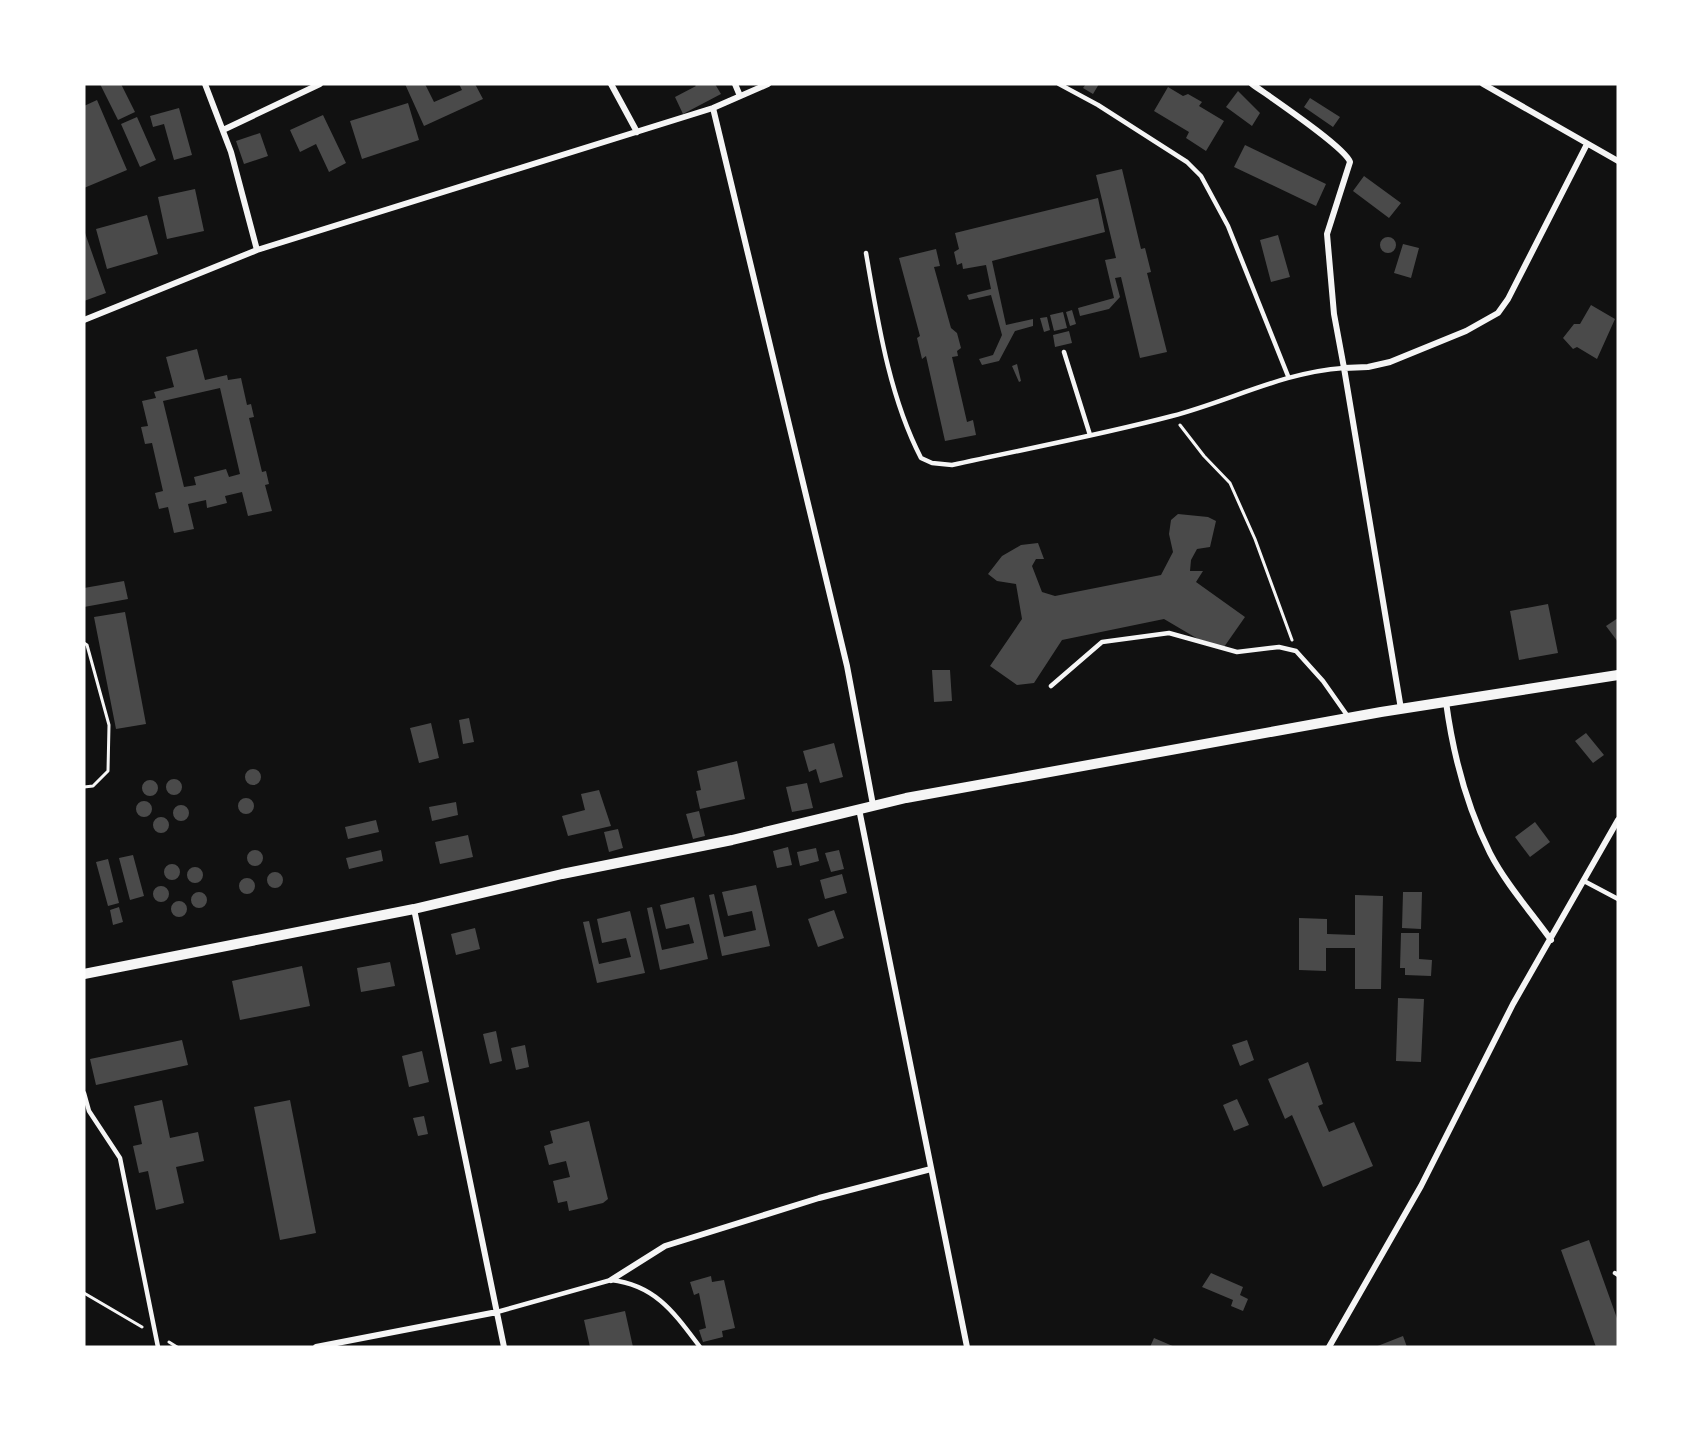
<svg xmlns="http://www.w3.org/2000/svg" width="1702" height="1431" viewBox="0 0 1702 1431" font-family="'Noto Sans',sans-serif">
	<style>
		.building { fill: #4a4a4a; fill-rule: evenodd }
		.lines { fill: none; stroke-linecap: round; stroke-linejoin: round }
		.path { stroke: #f5f5f5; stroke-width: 3 }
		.service { stroke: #f5f5f5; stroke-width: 4.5 }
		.minor { stroke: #f5f5f5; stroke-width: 6 }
		.tertiary { stroke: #f5f5f5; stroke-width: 10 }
	</style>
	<rect width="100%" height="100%" fill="#111"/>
	<path class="building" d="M100,84h21l14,28 -17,8z
		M405,84h20l9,18 28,-12 -3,-6h16l8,15 -59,27z
		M694,84h21l6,10 -38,20 -8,-17 21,-11z
		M1086,84h13l-6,10 -10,-6z
		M1168,87l15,9 5,-2 14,8 -3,4 25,15 -18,30 -20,-13 3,-6 -35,-21z
		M1238,91l22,22 -8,13 -26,-19z
		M1310,98l30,19 -7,10 -29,-20z
		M97,100l30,70 -43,18v-82z
		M408,103l11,37 -57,19 -12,-38z
		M179,108l13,47 -18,5 -10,-36 -11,3 -3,-11z
		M323,115l23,48 -17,9 -13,-28 -16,8 -10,-22z
		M137,117l19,43 -16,7 -19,-43z
		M260,133l8,23 -24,8 -8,-23z
		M1245,145l81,39 -10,22 -82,-39z
		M1122,169l19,80 4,-1 6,24 -4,1 20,79 -27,6 -19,-81 -6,1 5,19 -11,12 -29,7 -2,-8 36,-10 -9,-38 11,-2 -20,-83z
		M1364,176l37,27 -12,15 -36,-27z
		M195,189l9,42 -37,8 -9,-42z
		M1098,198l7,34 -113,29 14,64 27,-6v7l-18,5 -16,30 -17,4 -3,-6 14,-4 9,-20 -11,-40 -22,5 -2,-5 24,-6 -5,-24 -23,4 -1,-6 -5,2 -3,-13 5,-3 -4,-16z
		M147,215l11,39 -51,15 -11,-40z
		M84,230l22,63 -22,8z
		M1278,235l12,42 -19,5 -11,-42z
		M1380 245a8 8 0 1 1 16 0a8 8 0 1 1-16 0Z
		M1403,244l16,4 -8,30 -17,-5z
		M936,249l4,17 -6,1 17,61 6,5 4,15 -4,3 1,5 -6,1 15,65 6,-2 3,15 -31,6 -19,-85 -4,3 -5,-21 3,-2 -21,-78z
		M1591,305l24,14 -18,40 -20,-12 -4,2 -10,-11 11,-14h6z
		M1072,310l4,14 -6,2 -4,-14z
		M1063,312l4,16 -13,3 -4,-16z
		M1047,317l3,13 -6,2 -4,-14z
		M1069,331l3,12 -17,4 -2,-12z
		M197,349l8,31 22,-5 1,5 13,-2 6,27 4,-1 3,13 -5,1 13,54 4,-1 3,13 -4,1 7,26 -24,5 -6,-24 -17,4 2,7 -20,5 -1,-8 -18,4 6,25 -20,4 -6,-26 -9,2 -4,-16 8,-2 -11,-48 -7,1 -4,-17 7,-1 -6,-25 14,-3 -2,-6 20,-5 -8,-30zM220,388l20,86 -11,3 -3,-8 -32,8 2,8 -12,2 -21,-86z
		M1017,364l4,17 -2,1 -7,-16z
		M1178,514l30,3 8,4 -6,26 -13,2 -6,11 -1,11h13l-7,11 49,35 -21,30 -26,-8 -34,-20 -102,21 -28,43 -17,2 -27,-19 32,-47 -6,-35 -19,-3 -9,-7 14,-18 19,-11 17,-2 6,16h-8l-4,7 10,26 13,4 106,-21 12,-23 -4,-18 2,-14z
		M124,581l4,18 -44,8v-19z
		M1548,604l10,49 -39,7 -9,-49z
		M125,612l21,112 -30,5 -22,-112z
		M1618,618v24l-12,-16z
		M932,670h18l2,31 -18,1z
		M469,718l5,24 -11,2 -4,-24z
		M431,723l8,35 -20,5 -9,-35z
		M1586,733l18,22 -11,8 -18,-22z
		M834,743l9,34 -23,6 -4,-14 -7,3 -6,-21z
		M737,761l8,38 -45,10 -4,-18 5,-1 -4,-19z
		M245 777a8 8 0 1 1 16 0a8 8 0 1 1-16 0Z
		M166 787a8 8 0 1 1 16 0a8 8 0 1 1-16 0Z
		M142 788a8 8 0 1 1 16 0a8 8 0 1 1-16 0Z
		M807,783l6,25 -21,4 -6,-25z
		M599,790l12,36 -43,10 -6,-20 23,-6 -4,-16z
		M238 806a8 8 0 1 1 16 0a8 8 0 1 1-16 0Z
		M136 809a8 8 0 1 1 16 0a8 8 0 1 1-16 0Z
		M456,802l2,13 -26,6 -3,-14z
		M173 813a8 8 0 1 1 16 0a8 8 0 1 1-16 0Z
		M699,811l6,25 -12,3 -7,-25z
		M153 825a8 8 0 1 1 16 0a8 8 0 1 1-16 0Z
		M376,820l3,12 -31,7 -3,-12z
		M1535,822l15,20 -20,15 -15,-20z
		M618,829l5,19 -14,4 -5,-20z
		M468,835l5,22 -33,7 -5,-22z
		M788,847l4,18 -15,3 -4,-17z
		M816,848l3,13 -19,5 -3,-14z
		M381,850l2,11 -34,8 -3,-11z
		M839,850l5,19 -13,3 -6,-19z
		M247 858a8 8 0 1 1 16 0a8 8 0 1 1-16 0Z
		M133,855l11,41 -14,4 -11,-42z
		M108,859l11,44 -11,3 -12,-44z
		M164 872a8 8 0 1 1 16 0a8 8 0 1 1-16 0Z
		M187 875a8 8 0 1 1 16 0a8 8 0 1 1-16 0Z
		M267 880a8 8 0 1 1 16 0a8 8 0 1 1-16 0Z
		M842,874l5,19 -22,6 -5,-19z
		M239 886a8 8 0 1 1 16 0a8 8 0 1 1-16 0Z
		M756,885l14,61 -48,10 -13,-61 5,-1 10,43 32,-7 -4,-19 -24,5 -6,-24z
		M153 894a8 8 0 1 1 16 0a8 8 0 1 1-16 0Z
		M1403,892h19l-1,37 -19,-1z
		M191 900a8 8 0 1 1 16 0a8 8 0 1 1-16 0Z
		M1355,895l28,1 -2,93h-26v-41h-29v23l-27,-1v-52l28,1v15l28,1z
		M694,897l14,62 -48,11 -13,-62 5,-1 10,43 32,-7 -5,-19 -23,5 -6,-24z
		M171 909a8 8 0 1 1 16 0a8 8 0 1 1-16 0Z
		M119,907l4,15 -10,3 -3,-15z
		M834,910l10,28 -26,9 -10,-28z
		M630,911l15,62 -48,10 -14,-61 6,-1 10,43 32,-7 -5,-19 -24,5 -5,-24z
		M475,928l5,21 -24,6 -5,-21z
		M1401,933h18v26l13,1 -1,16 -26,-1v-7h-5z
		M390,962l5,24 -34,6 -4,-24z
		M302,966l8,40 -70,14 -8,-39z
		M1398,998l26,1 -3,63 -25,-1z
		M496,1031l6,30 -12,3 -7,-30z
		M182,1040l6,25 -92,20 -6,-26z
		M1247,1040l7,20 -14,6 -8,-21z
		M525,1045l4,22 -13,3 -5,-22z
		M422,1051l7,31 -20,5 -7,-31z
		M1308,1062l15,42 -5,2 11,26 25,-10 19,44 -50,21 -31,-72 -7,4 -17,-40z
		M1237,1099l12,26 -15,6 -11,-26z
		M162,1100l8,38 28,-6 6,29 -28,6 8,36 -28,7 -8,-39 -9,2 -6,-27 9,-2 -8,-38z
		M290,1100l26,133 -36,7 -26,-133z
		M424,1116l4,18 -10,2 -5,-18z
		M589,1121l19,78 -5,4 -34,8 -2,-10 -9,2 -5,-22 17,-4 -4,-16 -17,4 -5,-19 9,-3 -3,-12z
		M1589,1240l29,81v26h-22l-35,-97z
		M1211,1273l32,14 -3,8 8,4 -5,12 -12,-5 2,-6 -31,-13z
		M711,1276l1,6 12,-2 11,48 -13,3 1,6 -20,5 -4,-12 7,-2 -7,-35 -5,2 -4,-13z
		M625,1311l8,36h-43l-6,-27z
		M1403,1336l4,11h-32z
		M1154,1338l21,9h-25z"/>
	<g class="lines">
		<path class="path" d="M1180,425l24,31 26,27 25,56 37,101
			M84,643l3,2 22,80 -1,46 -15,15 -9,1
			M84,1293l58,34
			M169,1342l8,5"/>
		<path class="service" d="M1059,84l39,21 89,57 14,14 27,50 60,150
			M866,253c12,69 23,143 55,205l11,5 20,2c73,-16 148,-30 220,-49 58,-15 111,-44 172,-48
			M1064,352l26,83
			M1051,686l51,-44 67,-9 68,19 42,-5 17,4 27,30 26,37
			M1584,881l34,18
			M84,1093l5,18 31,47 38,189
			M1615,1273l3,2
			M497,1312l114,-32c45,5 64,34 89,67"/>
		<path class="minor" d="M611,84l26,48
			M735,84l5,12
			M1252,84c18,13 93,63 98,78l-23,72 7,80 10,54
			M1483,84l135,77
			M713,108l134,558 26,139
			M223,130l97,-46
			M257,250l456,-142 55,-24
			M84,320l173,-70 -26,-98 -26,-68
			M1446,702c7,52 20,103 44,151 16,31 41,59 61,87
			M1401,709l-57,-341 24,-1 22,-5 76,-31 32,-18 10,-14 79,-155
			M859,809l108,538
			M414,909l90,438
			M611,1280l54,-34 154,-48 112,-29
			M316,1347l181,-35
			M1329,1347l92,-161 92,-182 105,-184"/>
		<path class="tertiary" d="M84,974l330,-65 148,-35 170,-34 174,-42 475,-86 237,-37"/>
	</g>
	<rect width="1702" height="1431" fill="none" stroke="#ffffff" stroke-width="171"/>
</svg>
